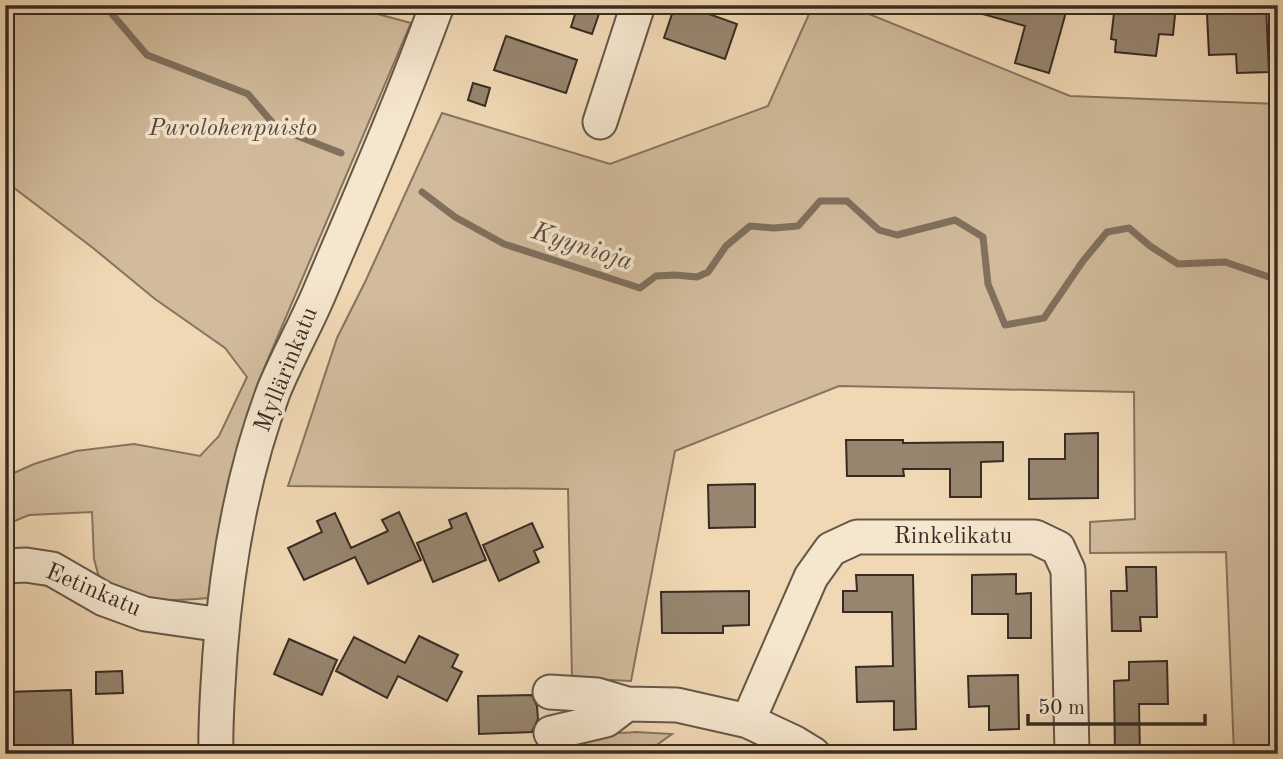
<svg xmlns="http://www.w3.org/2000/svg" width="1283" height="759" viewBox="0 0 1283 759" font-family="'Old Standard TT',serif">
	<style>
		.green { fill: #d1bb9c; stroke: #847460; stroke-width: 2 }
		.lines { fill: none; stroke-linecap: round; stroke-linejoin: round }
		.stream { stroke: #80705d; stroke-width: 7 }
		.building { fill: #97856f; stroke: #372c25; stroke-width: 2 }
		.minor-casing { stroke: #655749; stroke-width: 37 }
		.minor { stroke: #f5e6ce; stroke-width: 33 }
		.labels { text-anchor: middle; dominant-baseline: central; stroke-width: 7; stroke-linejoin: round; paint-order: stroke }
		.park-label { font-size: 24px; font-style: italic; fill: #56493d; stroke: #f5e6ce }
		.street-label { font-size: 24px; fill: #372c25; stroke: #f5e6ce }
		.water-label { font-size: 26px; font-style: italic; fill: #5c4e41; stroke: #f5e6ce }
	</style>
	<rect width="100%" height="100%" fill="#f0d8b4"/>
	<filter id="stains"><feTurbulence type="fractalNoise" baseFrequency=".00286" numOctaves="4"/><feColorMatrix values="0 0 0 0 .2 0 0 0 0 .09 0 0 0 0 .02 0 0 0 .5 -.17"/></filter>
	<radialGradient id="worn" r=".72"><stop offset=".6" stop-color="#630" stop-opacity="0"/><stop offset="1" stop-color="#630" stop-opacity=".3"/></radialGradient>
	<path class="green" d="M5,5h339l67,18 -154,362 -29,106 -20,107c-46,4 -67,5 -108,-17l-6,-22 -2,-47 -63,3 -24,10v-48l29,-13 42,-13 58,-7 66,12 19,-20 28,-59 -22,-29 -70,-49 -62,-51 -88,-67z
		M813,5h34l223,91 208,8v650h-44l-8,-202 -136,1v-31l45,-3 -1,-127 -295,-6 -164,65 -44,230 -59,-3 -4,-189 -280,-3 49,-148 29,-58 76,-167 168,51 158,-58z
		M635,732l37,2 -28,20h-70v-6c17,-16 39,-14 61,-16z"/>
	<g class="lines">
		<path class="stream" d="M108,5l4,9 35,41 101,39 29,34 64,25
			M422,192l33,25 49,27 136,44 16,-12 19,-1 22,2 11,-5 18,-26 24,-20 24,2 24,-2 22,-25h27l32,29 18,5 58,-15 28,17 5,47 17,41 39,-7 39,-57 24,-29 22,-4 21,18 28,18 47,-2 53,18"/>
	</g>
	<path class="building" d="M578,5h24l-10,29 -21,-7z
		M675,5h9l53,19 -12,35 -61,-21z
		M973,5h95l-19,68 -34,-10 10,-37 -53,-15z
		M1115,5h61l-3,30 -14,-1 -3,22 -41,-4 1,-12 -5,-1z
		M1246,5h20l3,67 -32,1 -1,-19 -27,1 -2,-41 39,-2z
		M506,36l71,24 -11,33 -72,-23z
		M473,83l17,5 -5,18 -17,-6z
		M1098,433v65l-69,1v-40h36v-25z
		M846,440h57v3l100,-1v19l-22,1v35h-31v-28h-47l1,7h-57z
		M755,484v43l-46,1 -1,-43z
		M399,512l22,48 -53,24 -13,-27 -51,23 -16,-32 34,-16 -5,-11 18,-8 16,35 37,-17 -6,-11z
		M466,513l20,47 -53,22 -16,-39 35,-15 -3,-8z
		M532,523l11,24 -9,4 5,11 -40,19 -16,-36z
		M1126,567h30l1,50h-17l1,14h-29l-1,-40h16z
		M1016,574v20l15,-1v45h-23v-24h-36v-39z
		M856,575h57l3,154 -22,1v-29l-37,1 -1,-35 37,-1 -1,-54h-49v-21h14z
		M749,591v34l-26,1v7h-61l-1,-41z
		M419,636l39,19 -6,12 10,5 -15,29 -49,-25 -11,22 -51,-27 18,-34 51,26z
		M289,639l48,21 -15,35 -48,-21z
		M1167,661l1,43h-29l1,50h-25l-1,-73 15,-1v-18z
		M122,671l1,22 -27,1v-22z
		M1018,675l1,54 -30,1v-24l-20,1 -1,-31z
		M71,690l2,58 -68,2v-58z
		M532,695l5,11 1,13 -6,13 -53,2 -1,-38z"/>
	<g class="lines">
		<g class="minor-casing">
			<path id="minor" d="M600,122l38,-117
				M5,566l21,-1 26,4 52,30 41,15 77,11
				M550,692l47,3 30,9 50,1 71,16 47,22 18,11
				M748,721l63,-144 20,-28 26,-12h178l23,11 10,22 4,184
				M551,733l55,-13 21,-16
				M216,754c-1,-34 2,-67 4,-101 7,-89 22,-179 54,-263 14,-34 33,-67 47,-101 40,-94 81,-188 116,-284"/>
		</g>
		<use href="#minor" class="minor"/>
	</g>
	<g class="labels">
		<g class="park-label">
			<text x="233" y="129">Purolohenpuisto</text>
		</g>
		<g class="street-label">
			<text transform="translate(287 370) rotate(-68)">Myllärinkatu</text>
			<text x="953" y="537">Rinkelikatu</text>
			<text transform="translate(93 591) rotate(23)">Eetinkatu</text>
		</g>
		<g class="water-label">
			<text transform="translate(582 247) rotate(18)">Kyynioja</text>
		</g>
	</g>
	<rect width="1283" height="759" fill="none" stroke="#f0d8b4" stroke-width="28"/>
	<rect x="7" y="7" width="1269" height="745" fill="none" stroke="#372c25" stroke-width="3.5"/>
	<rect x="14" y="14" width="1255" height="731" fill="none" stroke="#372c25" stroke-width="2"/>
	<path d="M1028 714v10h177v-10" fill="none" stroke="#372c25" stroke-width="3.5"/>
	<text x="1038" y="714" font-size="21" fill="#372c25" stroke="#f5e6ce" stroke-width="5" paint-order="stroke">50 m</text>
	<rect width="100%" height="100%" filter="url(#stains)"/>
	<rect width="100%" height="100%" fill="url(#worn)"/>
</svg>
